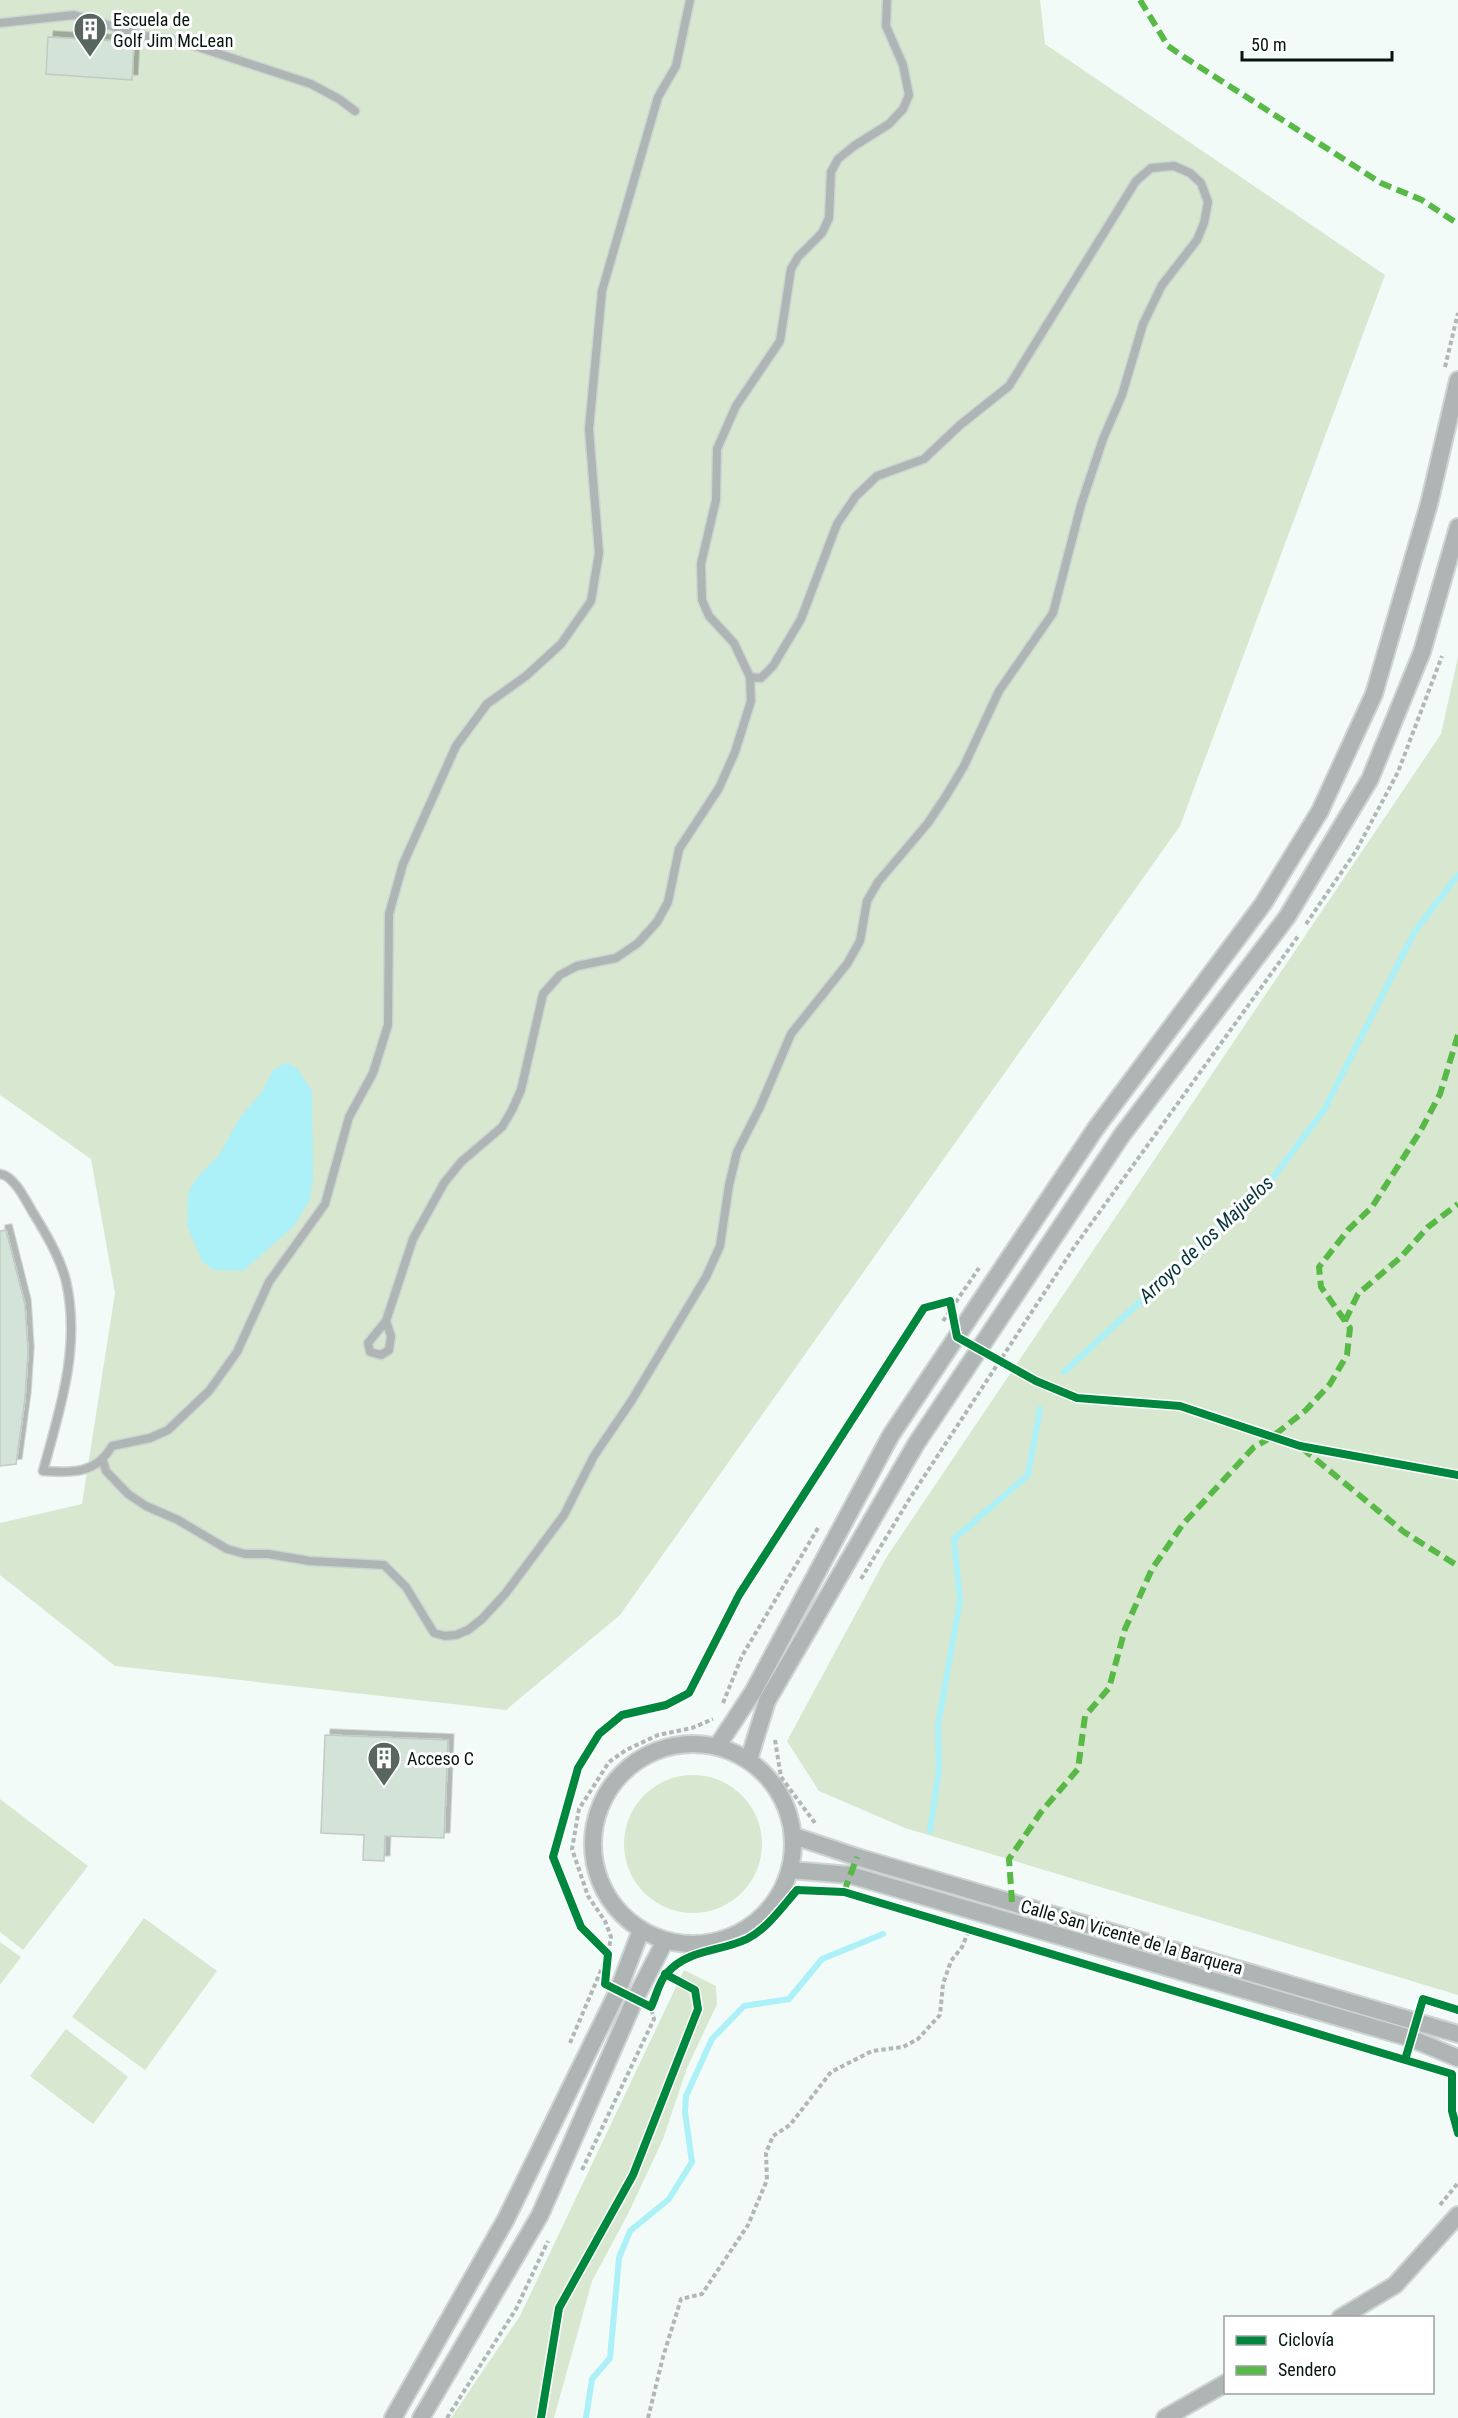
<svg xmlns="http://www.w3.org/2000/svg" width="1458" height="2418" viewBox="0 0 1458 2418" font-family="'Roboto Condensed',sans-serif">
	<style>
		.green { fill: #d8e7d0 }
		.water { fill: #acf0f8 }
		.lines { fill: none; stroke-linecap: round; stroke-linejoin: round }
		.stream { stroke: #acf0f8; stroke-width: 6 }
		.building { fill: #d3e3d8; stroke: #c1cbc4; stroke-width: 1.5; filter: url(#shadow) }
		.lane-casing { stroke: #cdd5d2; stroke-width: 11 }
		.street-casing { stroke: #cdd5d2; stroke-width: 20 }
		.path { stroke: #b1b7b6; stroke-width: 4; stroke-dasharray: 4.5 3; stroke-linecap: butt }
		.lane { stroke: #aeb5b4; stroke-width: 8 }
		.street { stroke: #aeb5b4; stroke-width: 16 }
		.quiet { stroke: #58b947; stroke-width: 6; stroke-dasharray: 12 6; stroke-linecap: butt }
		.cycleway-casing { stroke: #fff; stroke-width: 11 }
		.cycleway { stroke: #00873e; stroke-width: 8 }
		.labels { text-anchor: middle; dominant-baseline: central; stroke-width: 6; stroke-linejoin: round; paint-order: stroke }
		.poi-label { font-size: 18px; fill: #06150f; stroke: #fff; text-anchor: start }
		.street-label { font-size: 18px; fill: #06150f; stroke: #fff }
		.water-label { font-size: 20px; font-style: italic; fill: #05343a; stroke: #fff }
	</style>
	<defs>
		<filter id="shadow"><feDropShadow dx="5.5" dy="-5.5" stdDeviation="0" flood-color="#0004"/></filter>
	</defs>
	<rect width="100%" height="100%" fill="#f2fbf7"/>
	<path class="green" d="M0,0h1040l5,44 340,231 -205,551 -560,789 -114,95 -391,-44 -115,-91v-52l82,-19 33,-211 -24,-134 -91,-64z
		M1458,657v1338l-553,-167 -86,-37 -32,-50 99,-183 555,-824z
		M624 1844a69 69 0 1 1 138 0a69 69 0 1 1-138 0Z
		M0,1799l88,67 -65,84 -23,-18z
		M144,1918l73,53 -72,99 -73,-53z
		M0,1942l21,15 -21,28z
		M684,1970l32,16 1,18 -30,64 -24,71 -35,75 -36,67 -38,137h-103l69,-102z
		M66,2029l62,48 -35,47 -63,-48z"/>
	<path class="water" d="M286,1063l10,4 16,24 1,86 -3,22 -16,27 -51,45 -30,-1 -11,-9 -15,-36 1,-31 8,-15 23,-24 21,-38 22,-25 11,-22z"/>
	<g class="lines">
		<path class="stream" d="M1064,1372l205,-189 55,-73 91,-179 43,-56
			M930,1831l9,-62 -1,-44 22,-125 -6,-61 74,-64 12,-66
			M586,2418l6,-39 18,-21 9,-100 11,-27 39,-32 23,-37 -7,-50 1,-16 26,-57 32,-33 45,-7 33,-40 61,-25"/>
	</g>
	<path class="building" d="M48,37l86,5 -2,38 -86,-6z
		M6,1230l19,75 3,47 -3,46 -9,66 -16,2v-235z
		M325,1735l123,5 -4,98 -59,-2 -1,25 -21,-1 1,-25 -43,-2z"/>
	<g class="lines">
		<g class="lane-casing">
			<path id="lane" d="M0,23l74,-8 71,21 35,5 131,43 28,15 16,12
				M0,1174c14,2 25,25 32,37 13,21 28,46 34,70 15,66 -6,128 -23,190 29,2 53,3 69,-25l38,-8 18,-8 41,-39 28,-39 32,-70 56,-78 24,-87 24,-44 15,-48 1,-111 14,-50 53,-118 31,-42 39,-28 35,-32 30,-43 8,-48 -10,-124 13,-138 56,-194 18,-31 14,-66
				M386,1321l5,15 -2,14 -8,5 -11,-3 -2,-9 18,-22 27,-82 31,-56 17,-21 41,-35 10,-17 9,-20 22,-96 17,-19 17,-9 39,-8 22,-15 19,-21 11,-20 11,-53 40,-61 16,-36 16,-51 -1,-24 -16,-34 -25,-27 -7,-16 -1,-36 15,-64 1,-51 19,-43 44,-65 11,-72 7,-12 24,-24 7,-15 2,-46 7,-13 16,-13 35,-22 14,-15 6,-14 -6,-30 -17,-39 1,-26
				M103,1461l3,10 22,23 18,12 32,14 49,29 18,5h23l42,7 74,4 22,22 28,46 11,3 11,-1 12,-5 14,-11 23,-25 59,-79 30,-59 38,-56 74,-123 14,-31 9,-61 8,-33 23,-45 31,-73 56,-70 13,-23 7,-40 11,-19 50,-59 18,-27 18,-30 35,-75 54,-78 28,-108 22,-66 19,-44 21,-71 19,-39 35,-45 7,-17 4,-21 -7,-19 -11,-10 -16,-7 -23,2 -15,13 -127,205 -49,39 -36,34 -47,17 -21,20 -19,28 -36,95 -28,47 -12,12 -11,-1"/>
		</g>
		<g class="street-casing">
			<path id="street" d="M593 1844a100 100 0 1 1 200 0a100 100 0 1 1-200 0Z
				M718,1745l35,-53 138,-257 205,-307 167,-224 57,-93 54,-117 55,-190 29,-124
				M749,1759l18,-58 149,-257 206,-309 165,-218 83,-138 52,-127 36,-125
				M794,1836l63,21 601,177
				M791,1870l59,5 560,163 48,20
				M1340,2318l55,-33 63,-70
				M393,2418l113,-199 112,-228 23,-61
				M421,2418l119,-203 95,-216 30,-58
				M1165,2418l61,-35"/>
		</g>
		<path class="path" d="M1445,367l13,-54
			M1306,924l50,-73 42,-79 44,-116
			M943,1321l36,-53
			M861,1579l49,-81 165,-252 224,-311
			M723,1703l19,-47 76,-128
			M775,1740l6,37 34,46
			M565,1814l-12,43 28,70 27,27
			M1093,1967l335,100
			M670,1970l20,-15 33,-6 27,-11 50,-48
			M570,2043l38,-89 3,-17 -6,-16 -17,-25 -16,-47 7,-40 30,-47 17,-12 32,-15 34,-7 21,-9
			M1450,2073l2,38 6,22
			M582,2170l72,-151 -3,-11
			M1440,2205l18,-22
			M447,2418l69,-109 32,-68
			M541,2418l18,-110 74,-133 65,-166 -3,-19 -29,-16
			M648,2418l15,-61 18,-58 21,-5 46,-69 19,-45 -1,-27 7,-17 17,-11 41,-53 41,-21 31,-4 15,-8 22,-24 3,-31 8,-23 11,-14 7,-17"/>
		<use href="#lane" class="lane"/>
		<use href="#street" class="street"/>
		<path class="quiet" d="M1140,0l28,46 16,11 197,126 41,17 36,24
			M1345,1321l13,-27 43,-37 27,-30 30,-23
			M1302,1448l102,84 54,34
			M844,1892l13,-35
			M1012,1902l-3,-43 32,-47 37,-43 7,-53 24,-28 16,-59 27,-60 31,-45 71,-77 18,-10 34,-27 24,-26 17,-29 3,-27 -29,-41 -2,-20 29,-37 24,-23 49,-77 19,-36 18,-59"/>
		<g class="cycleway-casing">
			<path id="cycleway" d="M1458,1475l-158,-29 -120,-40 -103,-8 -41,-17 -79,-44 -7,-36 -26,7 -185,287 -50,98 -23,12 -44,10 -23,19 -21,34 -25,89 28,70 27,27 -3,30 46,23c5,-10 8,-26 16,-34 21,-24 53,-21 80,-34 20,-10 36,-33 50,-49l47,2 608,182v37l6,22
				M1405,2060l18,-61 35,11
				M541,2418l18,-110 74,-133 65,-166 -3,-19 -30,-16"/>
		</g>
		<use href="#cycleway" class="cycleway"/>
	</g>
	<defs>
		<g id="building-pin" transform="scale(1.725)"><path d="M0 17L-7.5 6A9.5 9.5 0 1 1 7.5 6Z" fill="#596660" stroke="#fff"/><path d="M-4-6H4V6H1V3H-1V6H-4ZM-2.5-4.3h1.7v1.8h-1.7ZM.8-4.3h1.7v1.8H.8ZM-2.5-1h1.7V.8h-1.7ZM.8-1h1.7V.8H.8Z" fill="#fff"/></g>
	</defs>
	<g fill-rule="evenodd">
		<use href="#building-pin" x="90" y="29"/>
		<use href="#building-pin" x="384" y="1758"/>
	</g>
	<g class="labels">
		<g class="poi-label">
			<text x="113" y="19">Escuela de<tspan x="113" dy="21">Golf Jim McLean</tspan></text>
			<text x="407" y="1758">Acceso C</text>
		</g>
		<g class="street-label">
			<text transform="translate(1132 1937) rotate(16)">Calle San Vicente de la Barquera</text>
		</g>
		<g class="water-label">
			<text transform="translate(1206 1239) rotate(-43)">Arroyo de los Majuelos</text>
		</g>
	</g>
	<rect x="1224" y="2316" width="210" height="78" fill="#ffffff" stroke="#9ba19f" stroke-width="1.5"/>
	<rect x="1236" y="2336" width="30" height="9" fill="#00873e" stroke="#9ba19f" stroke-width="1.5"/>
	<text x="1278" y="2346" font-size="18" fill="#06150f">Ciclovía</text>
	<rect x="1236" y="2366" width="30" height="9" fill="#58b947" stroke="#9ba19f" stroke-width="1.5"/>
	<text x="1278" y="2376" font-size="18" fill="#06150f">Sendero</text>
	<path d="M1242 51v9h150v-9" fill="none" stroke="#06150f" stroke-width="3"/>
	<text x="1251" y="51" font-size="18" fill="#06150f" stroke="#ffffff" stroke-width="4.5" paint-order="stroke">50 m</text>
</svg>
